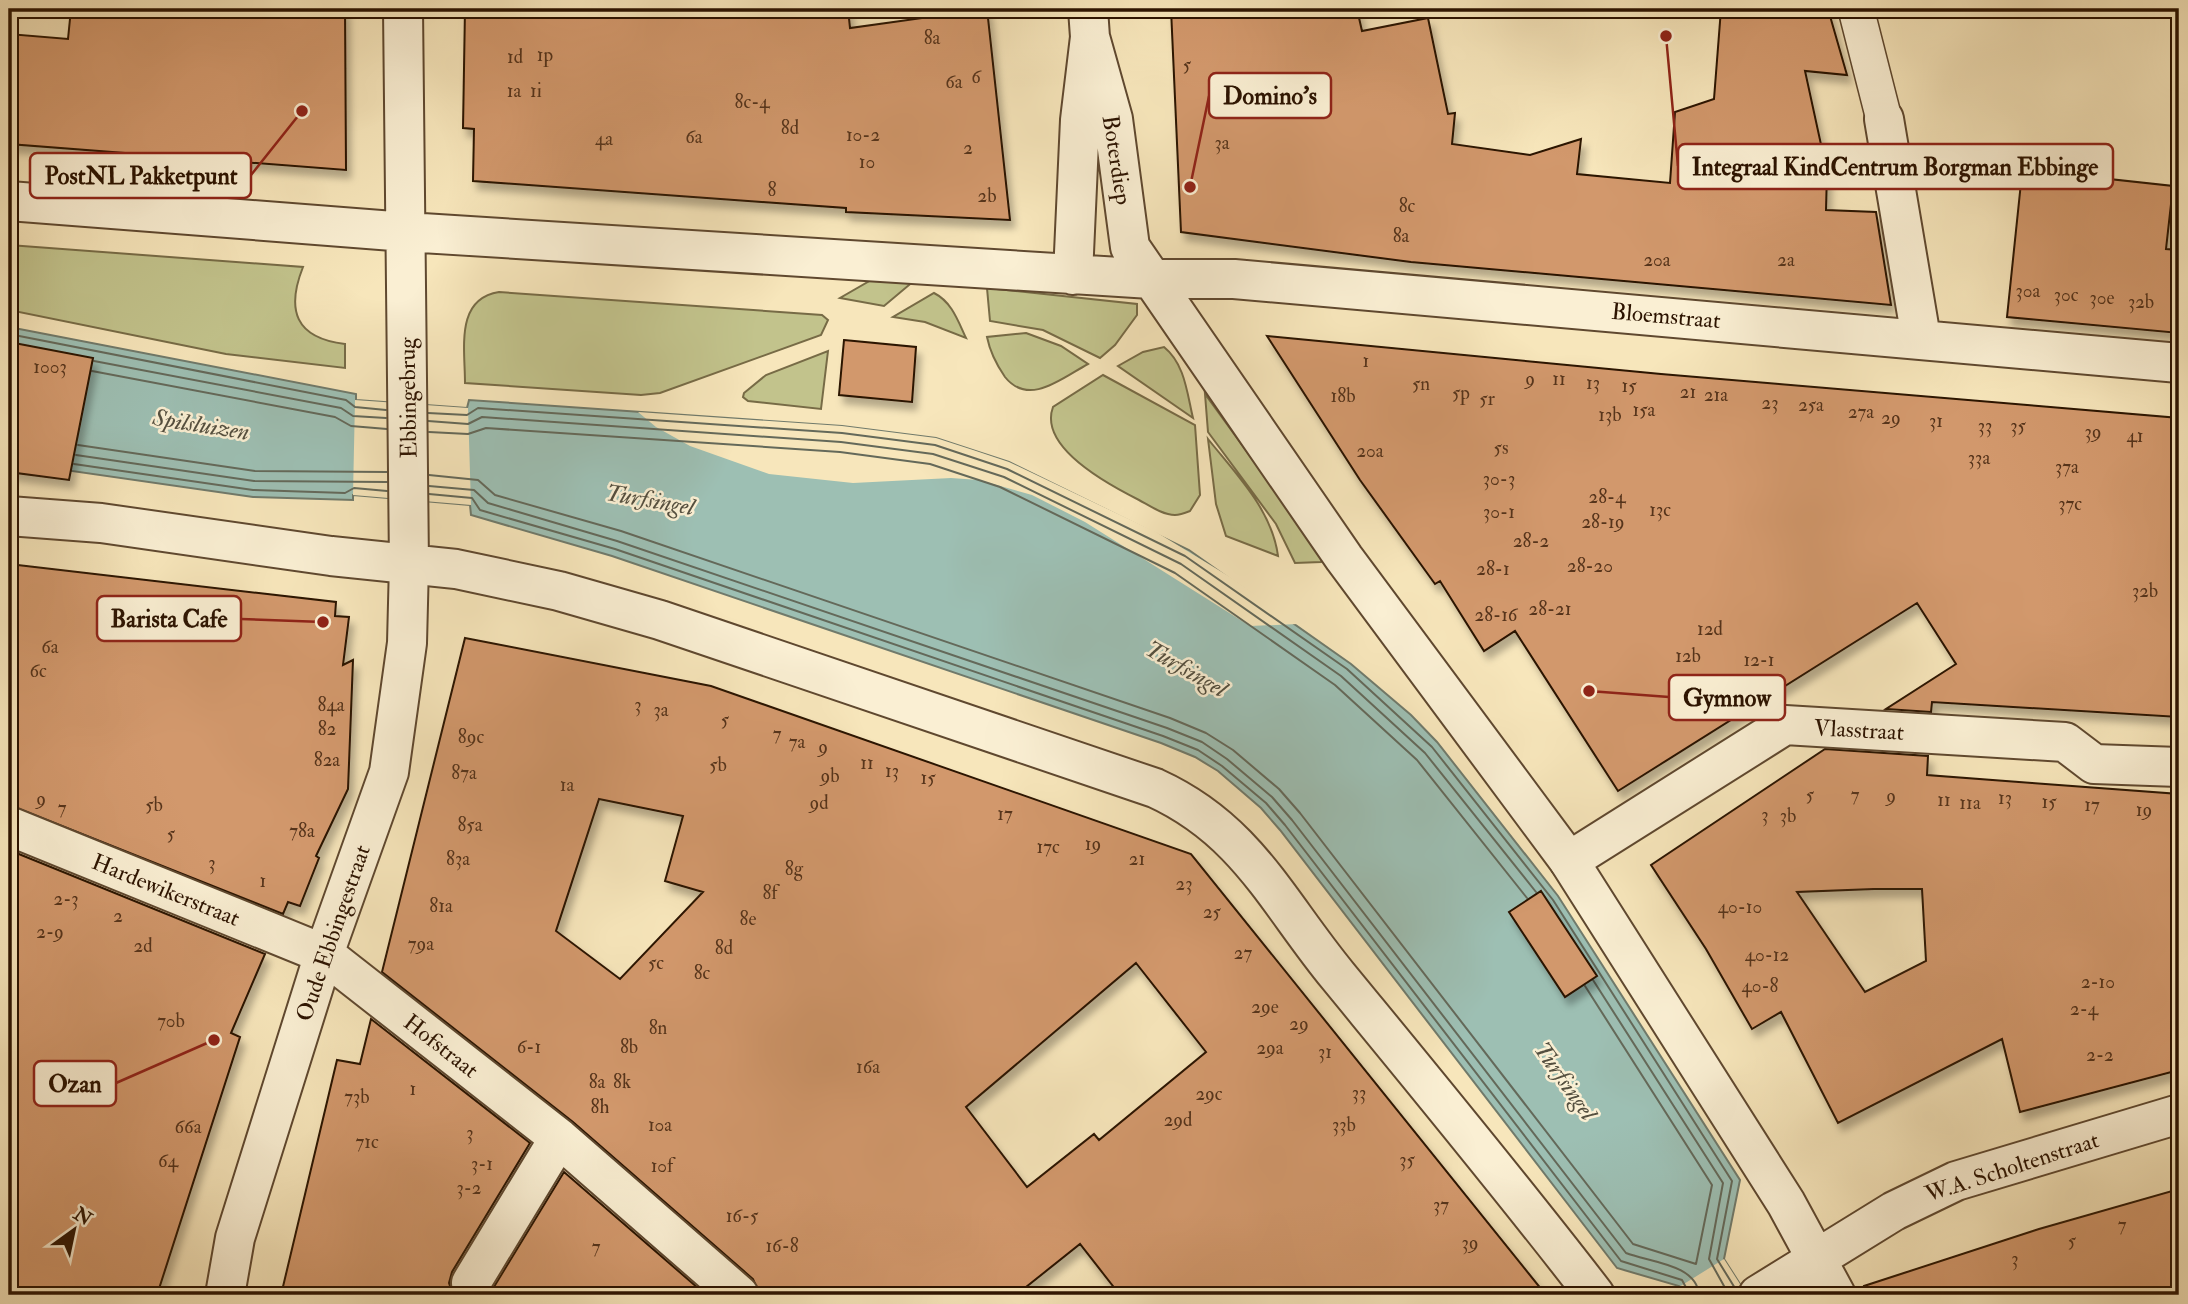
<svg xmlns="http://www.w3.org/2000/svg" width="2188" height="1304" viewBox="0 0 2188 1304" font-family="'IM FELL Double Pica',serif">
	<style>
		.green { fill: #c2c38c; stroke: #776b46; stroke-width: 2 }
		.water { fill: #9dbfb3; stroke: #707a6b; stroke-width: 2 }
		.pier { fill: #f7e6bb }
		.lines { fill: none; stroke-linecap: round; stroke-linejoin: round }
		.shore { stroke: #64695a; stroke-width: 2 }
		.building { fill: #d2986c; stroke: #2c1300; stroke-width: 2; fill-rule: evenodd; filter: url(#shadow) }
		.pedestrian-casing { stroke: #5f482f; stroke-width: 38 }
		.minor-casing { stroke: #5f482f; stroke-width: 42 }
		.tertiary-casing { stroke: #5f482f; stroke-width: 42 }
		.pedestrian { stroke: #faefd3; stroke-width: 35 }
		.minor { stroke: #faefd3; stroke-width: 38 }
		.tertiary { stroke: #faefd3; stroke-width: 38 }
		.labels { text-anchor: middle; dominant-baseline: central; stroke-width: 5; stroke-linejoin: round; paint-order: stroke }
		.number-label { font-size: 19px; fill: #56341b }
		.street-label { font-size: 23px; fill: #2c1300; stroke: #faefd3 }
		.water-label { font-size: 24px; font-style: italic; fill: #544f3f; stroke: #faefd3 }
		.leader { fill: none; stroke: #8f2418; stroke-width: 2.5 }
		.callout-dot { fill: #8f2418; stroke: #faefd3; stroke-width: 2.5 }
		.callout { fill: #faefd3; stroke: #8f2418; stroke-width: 2.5 }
		.callout-label { font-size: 24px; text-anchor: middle; font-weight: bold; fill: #2c1300 }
	</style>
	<defs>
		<filter id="shadow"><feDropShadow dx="4.5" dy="8" stdDeviation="3.5" flood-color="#0004"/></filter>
	</defs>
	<rect width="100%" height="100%" fill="#f7e6bb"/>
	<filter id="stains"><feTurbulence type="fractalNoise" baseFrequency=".00286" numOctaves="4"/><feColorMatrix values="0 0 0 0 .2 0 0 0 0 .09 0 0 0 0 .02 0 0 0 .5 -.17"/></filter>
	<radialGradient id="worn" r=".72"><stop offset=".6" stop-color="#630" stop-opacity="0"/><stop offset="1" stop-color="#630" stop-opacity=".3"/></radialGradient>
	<path class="green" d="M9,245l294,22c-17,43 -8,71 42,77v24l-119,-14 -217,-44z
		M873,279l42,1 -31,26 -44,-8z
		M987,288l150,16v11l-22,30 -15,13 -57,-28 -53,-9z
		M499,292l323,23 6,5 -7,15 -161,58 -19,2 -176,-12c0,-35 -10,-84 34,-91z
		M934,293c18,9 24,28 32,45l-41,-16 -32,-5z
		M1026,333l35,13 27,18c-26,14 -59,43 -83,13 -9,-13 -15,-25 -18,-40z
		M1164,347c21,17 23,46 29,71l-75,-52 25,-14z
		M828,351l-7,58 -73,-8 -5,-4 1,-4 22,-18z
		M1103,375l92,50 5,70 -10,16c-5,2 -10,4 -15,4 -12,0 -25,-9 -36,-15 -28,-14 -101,-52 -86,-93z
		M1205,394l118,162 -2,6 -26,1 -19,-39 -68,-92z
		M1208,439c28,35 64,71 70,117l-52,-20 -10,-32z"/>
	<path class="water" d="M9,327l347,67v6l111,8 2,-8 373,26 94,12 73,24 180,88 162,114 60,51 26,27 121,154 182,284 -16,79 23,36h-62l-6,-9 -62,-18 -337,-438 -19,-22 -43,-37 -23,-14 -34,-14 -549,-187 -141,-41 -1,-10 -117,-10v5l-100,-3 -244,-35z"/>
	<path class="pier" d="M355,400l113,8 3,97 -118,-10z
		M638,412l204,14 94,12 37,12 36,12 147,70 74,45 68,47 -48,2 -165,-104 -53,-27 -53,-15 -28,-2 -98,5 -84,-9 -79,-28 -34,-19z
		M1724,1259l23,36h-62l-6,-8z"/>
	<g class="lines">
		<path class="shore" d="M9,334l337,66 9,7 31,3
			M94,361l247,47 12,8 33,2
			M92,371l243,46 16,9 36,3
			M428,413l39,2 11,-7 364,25 93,12 72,24 178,87 162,113 85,78 121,153 179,281 -15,78 21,34
			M428,421l40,3 14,-7 359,25 92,12 71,23 177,87 160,112 84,77 111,139
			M429,432l39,2 18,-6 354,24 90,12 70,23 175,86 160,112 82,75 110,138
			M78,445l177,26 132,1
			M76,455l178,26 133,1
			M74,464l179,26 92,3 9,-5 33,3
			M429,475l49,5 17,15 126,36 549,187 36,15 27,17 46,39 21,24 333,431 63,20 16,-79 -127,-199
			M429,486l45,4 14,13 129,38 550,187 35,14 25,17 45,38 20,23 334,433c23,9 71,11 73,42
			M429,494l43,4 8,12 135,39 548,187 35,14 24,16 44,37 19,22 336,436 61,19 8,15
			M1593,980l130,203 -14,76 20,36"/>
	</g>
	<path class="building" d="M71,9l52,6 1,-6h221l1,161 -337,-26v-110l59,5z
		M465,9h383l2,19 87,-12 -1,-7h51l23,211 -164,-8v-4l-373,-27 1,-52 -11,-1z
		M1171,9h186l5,22 66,-13 20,96 7,-1 -3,31 78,11 51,-16 -4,35 93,9 5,-71 39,-13 7,-90h107l19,66 -42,-4 22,101 -1,38 50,2 15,93 -480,-43 -230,-30z
		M2022,173l51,5 -1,-3 101,11 -7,63 13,1v83l-172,-16z
		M1267,336l394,38 518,44v299l-247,-15 -1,10 -45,-3 70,-45 -39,-61 -299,188 -103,-160 -31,20 -44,-70 -5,3 -75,-104z
		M844,340l72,7 -4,55 -73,-7z
		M9,342l84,16 -24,122 -60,-8z
		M9,564l327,38 -1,14 14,1 -6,48 10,-5 -5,129 -32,67 3,2 -19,48 -12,-4 -5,12 -274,-109z
		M465,638l246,48 480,168 355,441h-426l-40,-51 -64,51h-256l-7,-16 -180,-157 -191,-150zM599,799l84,17 -18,65 38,11 -83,87 -64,-48zM1136,963l70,89 -107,88 -5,-6 -67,53 -61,-80z
		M1825,749l103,7 -1,19 252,19v276l-159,42 -18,-73 -164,84 -57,-111 -29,17 -46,-80 -55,-84zM1874,889h48l4,72 -61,31 -68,-100z
		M9,850l256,104 -34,79 9,4 -83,258h-148z
		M1541,891l56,85 -32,21 -56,-85z
		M371,1019l159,124 -78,129 -3,11 4,12h-172l56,-235 23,4z
		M564,1172l142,123h-217z
		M2179,1189v106h-313l-2,-9 175,-57z"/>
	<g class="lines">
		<g class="pedestrian-casing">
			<path id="pedestrian" d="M1856,9l28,110"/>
		</g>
		<g class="minor-casing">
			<path id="minor" d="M1884,119l37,219
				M1151,279h83l945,84
				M9,826l315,128 235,184 180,157
				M1569,861l216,-136 280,17 29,22 85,3
				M471,1283l88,-145
				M225,1295l10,-57 89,-284 65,-182 18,-129 2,-79"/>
		</g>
		<g class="tertiary-casing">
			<path id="tertiary" d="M403,9l6,555
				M1090,37l23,82 17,128 214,311 225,303 217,342 50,92
				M9,201l397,31 745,47
				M1073,275l7,-155 10,-83 -2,-28
				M9,516l92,7 230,33 125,13 103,22 101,29 495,168c92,42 122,114 183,188 87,106 174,211 257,319
				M1758,1295l136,-84 62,-30 223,-67"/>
		</g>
		<use href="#pedestrian" class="pedestrian"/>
		<use href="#minor" class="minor"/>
		<use href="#tertiary" class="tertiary"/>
	</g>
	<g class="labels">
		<g class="number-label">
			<text x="932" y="38">8a</text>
			<text x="545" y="55">1p</text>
			<text x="515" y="57">1d</text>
			<text x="1187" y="65">5</text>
			<text x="976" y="77">6</text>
			<text x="954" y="82">6a</text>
			<text x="514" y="91">1a</text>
			<text x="536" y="91">1i</text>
			<text x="752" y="102">8c-4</text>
			<text x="790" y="128">8d</text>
			<text x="863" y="135">10-2</text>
			<text x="694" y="137">6a</text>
			<text x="604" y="139">4a</text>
			<text x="1222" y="143">3a</text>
			<text x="968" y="148">2</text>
			<text x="867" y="162">10</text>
			<text x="772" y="190">8</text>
			<text x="987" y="196">2b</text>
			<text x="1407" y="206">8c</text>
			<text x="1401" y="236">8a</text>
			<text x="1657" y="260">20a</text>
			<text x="1786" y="260">2a</text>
			<text x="2028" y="291">30a</text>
			<text x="2066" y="295">30c</text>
			<text x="2102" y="298">30e</text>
			<text x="2141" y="302">32b</text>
			<text x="1366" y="361">1</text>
			<text x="50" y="367">1003</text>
			<text x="1530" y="379">9</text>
			<text x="1559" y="379">11</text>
			<text x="1593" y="383">13</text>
			<text x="1421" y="384">5n</text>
			<text x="1629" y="386">15</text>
			<text x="1688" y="392">21</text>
			<text x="1461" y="393">5p</text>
			<text x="1716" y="395">21a</text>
			<text x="1343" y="396">18b</text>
			<text x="1487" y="399">5r</text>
			<text x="1770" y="403">23</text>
			<text x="1811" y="405">25a</text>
			<text x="1644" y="410">15a</text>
			<text x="1861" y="412">27a</text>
			<text x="1610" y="415">13b</text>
			<text x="1891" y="418">29</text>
			<text x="1936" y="421">31</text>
			<text x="1985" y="426">33</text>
			<text x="2018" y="426">35</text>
			<text x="2093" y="432">39</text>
			<text x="2135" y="436">41</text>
			<text x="1501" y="448">5s</text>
			<text x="1370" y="451">20a</text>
			<text x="1979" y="458">33a</text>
			<text x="2067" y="467">37a</text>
			<text x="1499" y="479">30-3</text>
			<text x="1607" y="497">28-4</text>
			<text x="2070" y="504">37c</text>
			<text x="1660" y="510">13c</text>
			<text x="1499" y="512">30-1</text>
			<text x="1603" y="522">28-19</text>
			<text x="1531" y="541">28-2</text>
			<text x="1590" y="566">28-20</text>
			<text x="1493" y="569">28-1</text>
			<text x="2145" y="591">32b</text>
			<text x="1550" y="609">28-21</text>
			<text x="1496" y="615">28-16</text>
			<text x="1710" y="629">12d</text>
			<text x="50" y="647">6a</text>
			<text x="1688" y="656">12b</text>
			<text x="1759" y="660">12-1</text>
			<text x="38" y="671">6c</text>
			<text x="331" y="705">84a</text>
			<text x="638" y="705">3</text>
			<text x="661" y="710">3a</text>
			<text x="725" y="720">5</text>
			<text x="327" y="729">82</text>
			<text x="777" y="734">7</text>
			<text x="471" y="737">89c</text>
			<text x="797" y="742">7a</text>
			<text x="823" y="747">9</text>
			<text x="327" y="760">82a</text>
			<text x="867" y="763">11</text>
			<text x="718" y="765">5b</text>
			<text x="892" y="771">13</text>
			<text x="464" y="773">87a</text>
			<text x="830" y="776">9b</text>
			<text x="928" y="778">15</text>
			<text x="567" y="785">1a</text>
			<text x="1810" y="795">5</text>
			<text x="1855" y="795">7</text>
			<text x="1891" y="796">9</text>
			<text x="2005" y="798">13</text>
			<text x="41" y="799">9</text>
			<text x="1944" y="800">11</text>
			<text x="2049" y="802">15</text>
			<text x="819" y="803">9d</text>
			<text x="1970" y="803">11a</text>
			<text x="154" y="805">5b</text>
			<text x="2092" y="805">17</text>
			<text x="62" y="808">7</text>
			<text x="2144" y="810">19</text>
			<text x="1005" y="814">17</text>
			<text x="1765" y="815">3</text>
			<text x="1788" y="816">3b</text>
			<text x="470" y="825">85a</text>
			<text x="302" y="831">78a</text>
			<text x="171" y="834">5</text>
			<text x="1093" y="844">19</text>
			<text x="1048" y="847">17c</text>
			<text x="458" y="859">83a</text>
			<text x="1137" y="859">21</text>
			<text x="212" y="863">3</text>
			<text x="794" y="869">8g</text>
			<text x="263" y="881">1</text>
			<text x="1184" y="884">23</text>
			<text x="770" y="893">8f</text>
			<text x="66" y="899">2-3</text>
			<text x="441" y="906">81a</text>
			<text x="1740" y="907">40-10</text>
			<text x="1212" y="912">25</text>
			<text x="118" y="916">2</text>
			<text x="748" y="919">8e</text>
			<text x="50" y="932">2-9</text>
			<text x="421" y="944">79a</text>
			<text x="143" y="946">2d</text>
			<text x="724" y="948">8d</text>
			<text x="1243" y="953">27</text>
			<text x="1767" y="955">40-12</text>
			<text x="656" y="963">5c</text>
			<text x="702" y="973">8c</text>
			<text x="2098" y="982">2-10</text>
			<text x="1760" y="986">40-8</text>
			<text x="1265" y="1007">29e</text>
			<text x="2084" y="1009">2-4</text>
			<text x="171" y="1021">70b</text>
			<text x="1299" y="1024">29</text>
			<text x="658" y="1028">8n</text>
			<text x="529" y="1047">6-1</text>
			<text x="629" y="1047">8b</text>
			<text x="1270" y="1048">29a</text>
			<text x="1325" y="1052">31</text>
			<text x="2100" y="1055">2-2</text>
			<text x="868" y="1067">16a</text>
			<text x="597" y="1082">8a</text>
			<text x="622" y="1082">8k</text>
			<text x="413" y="1089">1</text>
			<text x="1359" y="1093">33</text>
			<text x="1209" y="1094">29c</text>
			<text x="357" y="1097">73b</text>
			<text x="600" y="1107">8h</text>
			<text x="1178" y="1120">29d</text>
			<text x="660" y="1125">10a</text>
			<text x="1344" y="1125">33b</text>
			<text x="188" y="1127">66a</text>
			<text x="470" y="1133">3</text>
			<text x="367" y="1142">71c</text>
			<text x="1407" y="1160">35</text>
			<text x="168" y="1161">64</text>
			<text x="482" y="1164">3-1</text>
			<text x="662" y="1166">10f</text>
			<text x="469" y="1188">3-2</text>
			<text x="1441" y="1205">37</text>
			<text x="742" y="1216">16-5</text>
			<text x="2122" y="1225">7</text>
			<text x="2072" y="1241">5</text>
			<text x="1470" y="1243">39</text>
			<text x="782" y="1246">16-8</text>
			<text x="596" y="1247">7</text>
			<text x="2015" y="1259">3</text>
		</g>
		<g class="street-label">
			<text transform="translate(1117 160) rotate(81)">Boterdiep</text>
			<text transform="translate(1666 316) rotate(5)">Bloemstraat</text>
			<text transform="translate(408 398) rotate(-91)">Ebbingebrug</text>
			<text transform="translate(1859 730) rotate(3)">Vlasstraat</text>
			<text transform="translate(166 890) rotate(22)">Hardewikerstraat</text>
			<text transform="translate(333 933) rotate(-71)">Oude Ebbingestraat</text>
			<text transform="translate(441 1046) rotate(38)">Hofstraat</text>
			<text transform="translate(2012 1167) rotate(-18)">W.A. Scholtenstraat</text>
		</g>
		<g class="water-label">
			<text transform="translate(201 425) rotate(9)">Spilsluizen</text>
			<text transform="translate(650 500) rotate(10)">Turfsingel</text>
			<text transform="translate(1186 669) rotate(30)">Turfsingel</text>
			<text transform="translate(1565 1081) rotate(55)">Turfsingel</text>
		</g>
	</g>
	<path class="leader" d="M1190 187L1209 96M1666 36L1678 166M302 111L251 175M323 622L241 619M1589 691L1669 697M214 1040L116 1083"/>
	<g class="callout-dot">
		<circle cx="1190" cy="187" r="7"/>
		<circle cx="1666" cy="36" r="7"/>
		<circle cx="302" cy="111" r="7"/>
		<circle cx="323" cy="622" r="7"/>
		<circle cx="1589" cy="691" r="7"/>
		<circle cx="214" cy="1040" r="7"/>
	</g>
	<g class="callout">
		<rect x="1209" y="73" width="122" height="45" rx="7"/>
		<rect x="1678" y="144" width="435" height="45" rx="7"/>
		<rect x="30" y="153" width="221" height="45" rx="7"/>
		<rect x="97" y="596" width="144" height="45" rx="7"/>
		<rect x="1669" y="675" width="116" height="45" rx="7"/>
		<rect x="34" y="1061" width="82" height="45" rx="7"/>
	</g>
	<g class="callout-label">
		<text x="1270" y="104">Domino's</text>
		<text x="1895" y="175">Integraal KindCentrum Borgman Ebbinge</text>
		<text x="141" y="184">PostNL Pakketpunt</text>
		<text x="169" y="627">Barista Cafe</text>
		<text x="1727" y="706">Gymnow</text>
		<text x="75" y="1092">Ozan</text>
	</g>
	<rect width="2188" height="1304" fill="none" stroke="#f7e6bb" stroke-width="35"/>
	<rect x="10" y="10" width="2167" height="1283" fill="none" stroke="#2c1300" stroke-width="3.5"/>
	<rect x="18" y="18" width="2153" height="1269" fill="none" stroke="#2c1300" stroke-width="2"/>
	<g transform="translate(74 1230) rotate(33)" stroke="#faefd3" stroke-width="5" paint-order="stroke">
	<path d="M0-5L12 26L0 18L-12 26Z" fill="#2c1300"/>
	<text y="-10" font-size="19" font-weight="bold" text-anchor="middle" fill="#2c1300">N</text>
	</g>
	<rect width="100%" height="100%" filter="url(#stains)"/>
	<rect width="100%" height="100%" fill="url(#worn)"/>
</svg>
